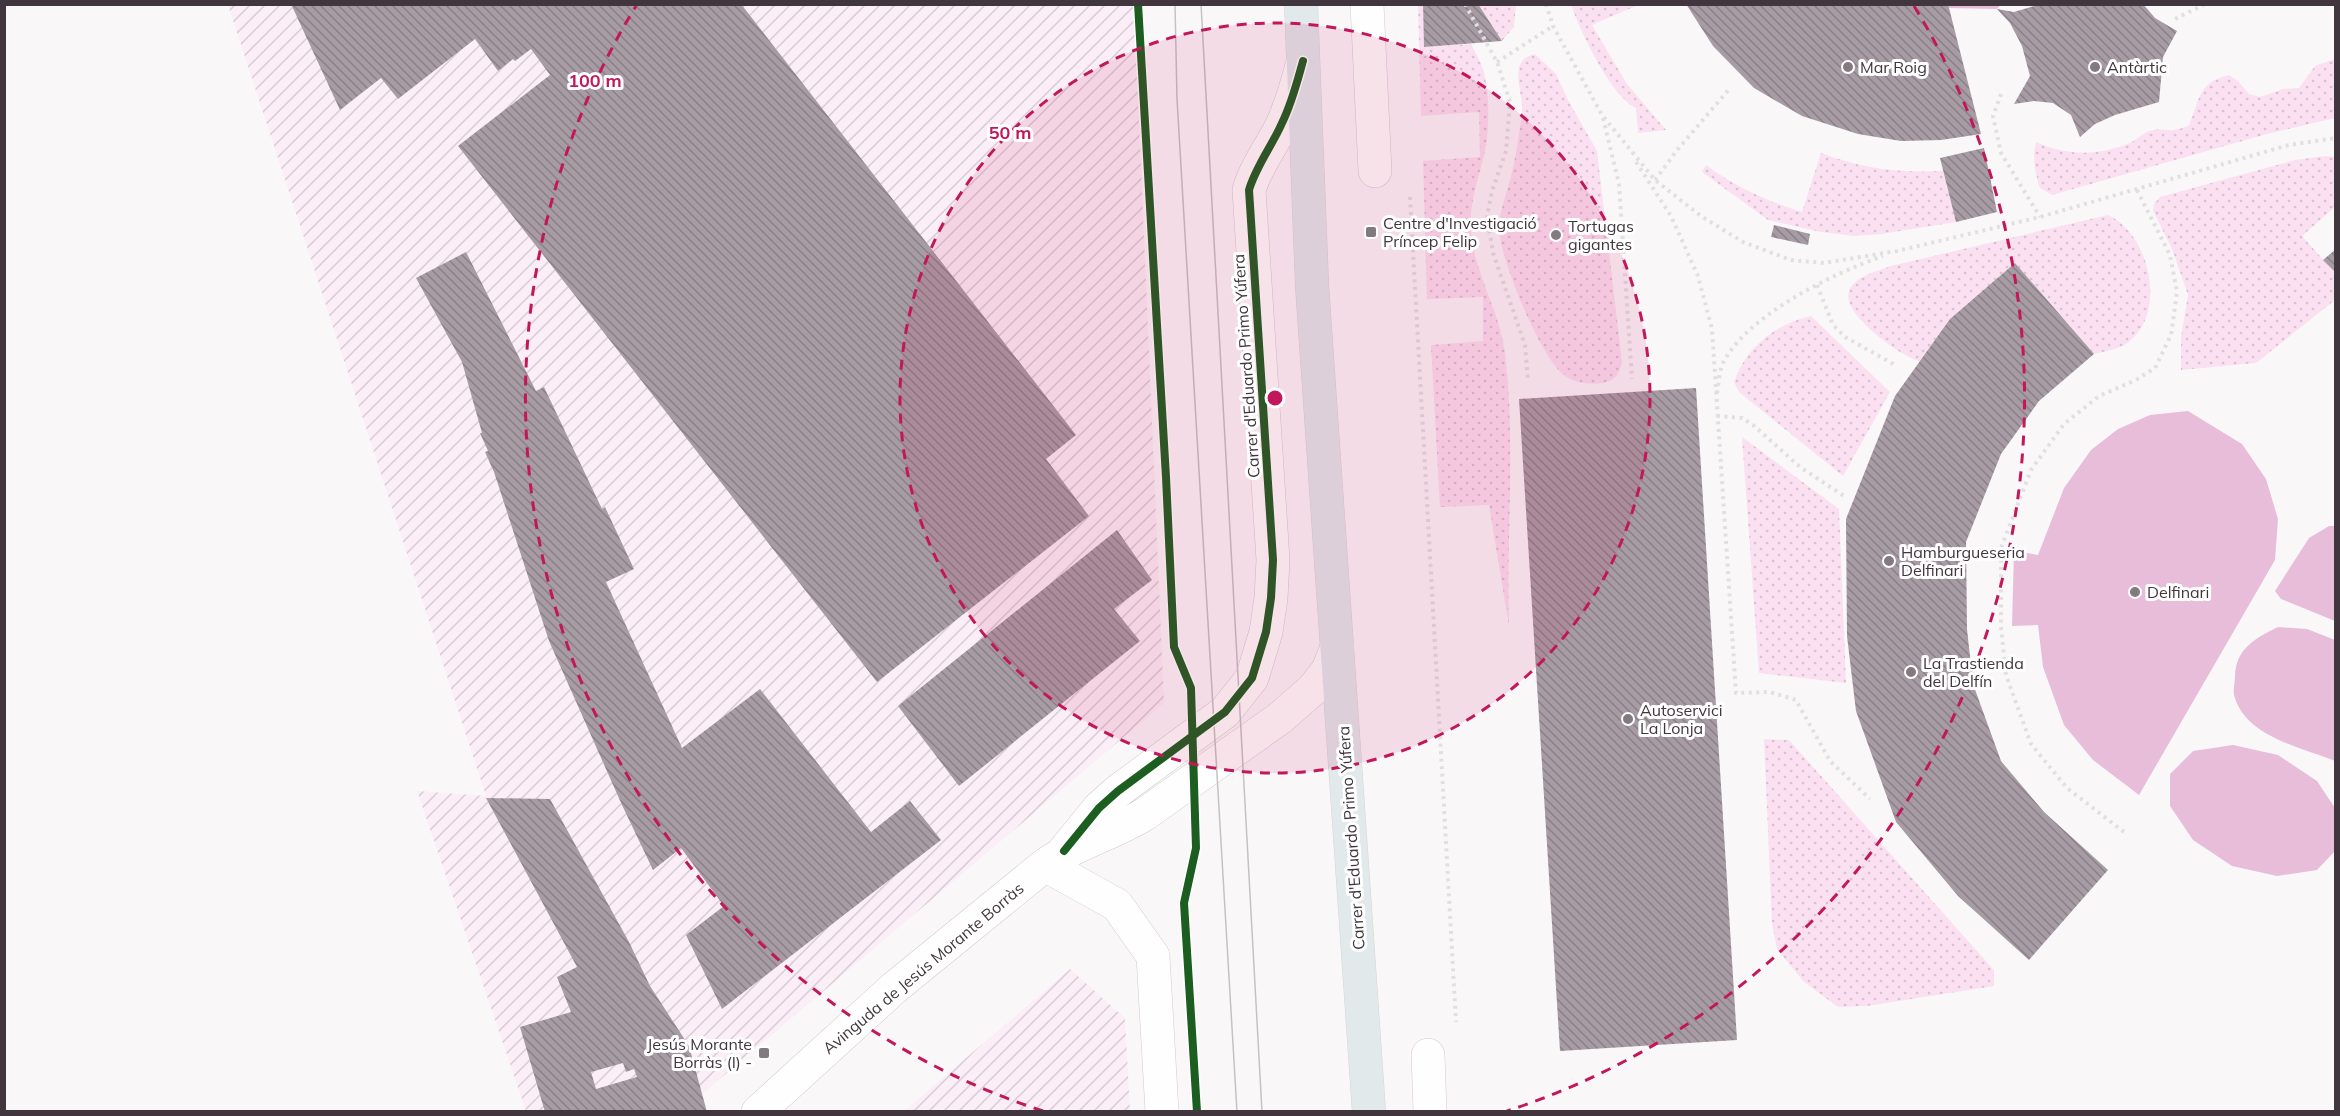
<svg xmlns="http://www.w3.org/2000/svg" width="2340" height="1116" viewBox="0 0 2340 1116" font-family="Mulish,sans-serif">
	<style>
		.industrial { fill: url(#industrial-furrows) }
		.garden { fill: url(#garden-dots) }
		.water { fill: #e8bdd9 }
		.building { fill: url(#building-back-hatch); fill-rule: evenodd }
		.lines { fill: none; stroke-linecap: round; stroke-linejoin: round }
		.minor-casing { stroke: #d2cbcf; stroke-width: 34 }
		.major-casing { stroke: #d7d4d6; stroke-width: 34 }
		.path { stroke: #e1e0e1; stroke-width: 4; stroke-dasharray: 3 4.5; stroke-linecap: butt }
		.minor { stroke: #fefefe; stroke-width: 33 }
		.major { stroke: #e1e9eb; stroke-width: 33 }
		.tram { stroke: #c4c2c3; stroke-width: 1.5 }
		.cycleway-casing { stroke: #fff; stroke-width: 11 }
		.cycleway { stroke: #1b5e20; stroke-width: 8 }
		.ring { fill: none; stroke: #c2185b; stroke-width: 3; stroke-dasharray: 10 8 }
		.poi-dot { fill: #827a7f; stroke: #fff; stroke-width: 2 }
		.labels { text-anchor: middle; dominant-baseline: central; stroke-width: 6; stroke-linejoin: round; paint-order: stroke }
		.poi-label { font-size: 16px; fill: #41363d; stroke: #fff; text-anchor: start }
		.street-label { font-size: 16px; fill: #41363d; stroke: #fff }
		.centre { fill: #c2185b; stroke: #fff; stroke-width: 3 }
		.ring-label { font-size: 18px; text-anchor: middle; font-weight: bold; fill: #c2185b; stroke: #fff; stroke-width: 6; stroke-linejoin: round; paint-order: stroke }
	</style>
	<defs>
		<pattern id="industrial-furrows" width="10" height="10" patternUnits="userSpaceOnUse" patternTransform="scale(1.5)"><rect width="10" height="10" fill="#fbeef6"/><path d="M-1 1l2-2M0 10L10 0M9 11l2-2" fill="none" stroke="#d8cdd4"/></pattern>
		<pattern id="garden-dots" width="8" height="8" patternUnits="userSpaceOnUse" patternTransform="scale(1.5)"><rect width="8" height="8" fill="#fbe0f1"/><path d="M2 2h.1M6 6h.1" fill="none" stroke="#d8c1d0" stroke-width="1.8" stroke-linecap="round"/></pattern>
		<pattern id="building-back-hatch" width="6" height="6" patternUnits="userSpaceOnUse" patternTransform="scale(1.5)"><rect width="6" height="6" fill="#a89ca4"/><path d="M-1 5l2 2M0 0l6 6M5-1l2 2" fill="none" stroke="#8a8087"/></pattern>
	</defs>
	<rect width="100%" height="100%" fill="#faf7f9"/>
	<path class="industrial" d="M228,5h906l30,698 -482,408h-156l-109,-320 69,5z
		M1070,969l55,49 5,93h-226z"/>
	<path class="garden" d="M1418,5h5l1,42 47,-3c4,8 9,16 12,25 7,22 7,62 1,86 -6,26 -15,48 -13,75 2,40 29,82 34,123 11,91 1,182 4,273l-20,-121 -49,2 -9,-162 52,-4v-44l-56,2 -4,-138 57,-4 -1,-45 -58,4z
		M1478,5h38l-2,22 -12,14z
		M1571,5h67l-46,20 35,59 39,46 -28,3 -2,-25c-26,-13 -55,-76 -65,-103z
		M1535,54l21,20 12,26 29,51 25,211c-3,13 -7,19 -20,21 -13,2 -29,0 -39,-9 -23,-18 -63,-115 -64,-145 0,-17 7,-33 11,-49 6,-22 9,-45 12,-67 2,-21 -16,-53 13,-59z
		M2335,59v59l-68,16 -215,61 -12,-7c-5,-16 -8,-29 -4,-46 31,14 62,14 94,1 7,-3 16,-13 23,-13 17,-2 18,4 36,-5 12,-27 8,-42 40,-50l9,6 11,13 11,3 23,-8 16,-1 16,-22z
		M1821,153c43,16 76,20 122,18l13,51 -75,12 -27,2 -33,-4 -53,-12 -66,-48 4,-7c29,22 61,36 96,47z
		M2325,156l10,1v50l-33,29 33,37v27l-79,63 -75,7v-33l7,-42 -16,-46 -19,-38 1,-7 6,-7 135,-37z
		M2108,215c40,18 59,92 24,124 -9,10 -26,12 -38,15 -45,2 -89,4 -134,6 -11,0 -30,5 -41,1 -20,-6 -61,-37 -69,-57 -10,-24 25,-32 41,-38z
		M1811,316l79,76 -47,84 -104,-84 -5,-10c12,-35 42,-58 77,-66z
		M1742,437l97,72 7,174 -87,-10z
		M1764,739l25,1 205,230v16l-127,20 -29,1 -34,-25 -27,-33 -5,-25z"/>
	<path class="water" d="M1948,5h52l-3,4 -48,-1z
		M2188,411l54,33 24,35 12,40 -3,41 -136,235 -46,-35 -29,-35 -21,-58 -5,-42 -26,1 2,-75 24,4 26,-67 27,-38 27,-21 32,-14z
		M2329,526h6v95l-54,-22 -6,-8 34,-53z
		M2278,627l29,2 28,11v121c-34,-14 -90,-24 -101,-66 -1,-6 1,-13 1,-19 1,-28 21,-38 43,-49z
		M2233,745l45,10 39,26 18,27v43l-18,19 -40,6 -45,-10 -39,-26 -23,-34v-32l23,-23z"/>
	<path class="building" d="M291,4h450l335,431 -30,24 43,57 -212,166 -419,-536 92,-71 -19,-26 -16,12 -2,-2 -15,12 -23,-32 -77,60 -17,-21 -41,32z
		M1423,4h55l24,37 -78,6z
		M1686,4h262l33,130 -40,6 -40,1 -43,-7 -56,-18 -48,-28 -41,-42z
		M2041,4h102l12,14 22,13 -14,26 -4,45 -44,13 -20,9 -15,13 -9,-22 -18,-12 -19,-2 -20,3 16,-28 -8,-30 -12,-23 -13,-14 17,3z
		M1984,148l13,64 -41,10 -16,-64z
		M1774,225l36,9 -2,11 -37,-8z
		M2336,249v24l-13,-13z
		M466,252l70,139 8,-4 58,122 3,-2 29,62 -28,13 76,166 78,-59 111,143 39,-31 31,39 -219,169 -36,-74 38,-29 -43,-58 -28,22 -31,-65 -73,-164 -55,-169 -9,-20 3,-1 -8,-18h2l-20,-71 -46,-84z
		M2015,263l79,91 -55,47 -38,53 -35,88 1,87 6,55 28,77 43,51 64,58 -79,90 -71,-64 -62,-74 -40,-111 -9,-75 -1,-117 49,-123 55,-77z
		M1696,388l41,652 -177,11 -41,-652z
		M1117,530l35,50 -38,29 26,32 -181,145 -61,-80z
		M486,798l64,1 79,143 21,44 39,60 18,66h-162l-25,-85 51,-15 -14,-35 20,-10zM623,1063l3,9 8,-3 3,8 -41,12 -5,-17z"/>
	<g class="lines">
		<g class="minor-casing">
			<path id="minor" d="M1367,4l8,167
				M1064,851l35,-43 19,-17 107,-79 27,-34 14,-46 5,-34 2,-38 -24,-370c7,-24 23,-44 34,-67 8,-19 14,-38 19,-58
				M1045,865l72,40 36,51 9,156
				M1428,1055l2,57
				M758,1112l136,-124 151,-123c31,-22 68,-31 100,-51l135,-96 33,-29 15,-19 9,-23"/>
		</g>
		<g class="major-casing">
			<path id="major" d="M1301,4l11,281 57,827"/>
		</g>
		<path class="path" d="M1465,4l32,58 13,40 -4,49 -14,40 -5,25 6,37 32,92 3,36
			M1546,4l7,22 49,89 53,65 46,36 42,26 48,18 33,3 73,-12 143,-34 249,-72 47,-7
			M2175,19l30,-15
			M1497,62l56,-36
			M2001,94l-8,22 8,37 39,64
			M1603,118l16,66 13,195
			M1636,162l35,54 27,60 14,53 24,364 34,-1 26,8 34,61 40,38
			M1655,180l23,-31 53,-62
			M1410,197l46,825
			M1817,285l16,40 12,12 52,29
			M1717,393c2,-10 2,-23 7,-32 27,-48 108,-87 159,-105
			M1717,416l25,2 11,7 47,42 44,29
			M2124,832l-57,-44 -36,-44 -25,-69 -5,-48v-79l30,-78 33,-46 35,-28 37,-16 19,-12 16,-33 6,-43 -7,-37 -33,-65"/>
		<use href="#minor" class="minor"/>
		<use href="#major" class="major"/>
		<path class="tram" d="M1175,4l2,95 60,1013
			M1201,4l61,1108"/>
		<g class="cycleway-casing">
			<path id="cycleway" d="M1138,4l28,473 8,170 17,41 5,160 -12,55 13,209
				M1064,851l35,-43 19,-17 107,-79 27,-34 14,-46 5,-34 2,-38 -24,-370c7,-24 23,-44 33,-67 10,-20 15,-41 21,-62"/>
		</g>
		<use href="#cycleway" class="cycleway"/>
	</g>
	<circle cx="1275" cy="398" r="375" fill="#c2185b" fill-opacity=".12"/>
	<g class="ring">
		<circle cx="1275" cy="398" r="375"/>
		<path d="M1043 1111A750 750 0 0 1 636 6M1914 6A750 750 0 0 1 1507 1111"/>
	</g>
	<g class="poi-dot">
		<circle cx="1848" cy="67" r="6"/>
		<circle cx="2095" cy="67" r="6"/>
		<rect x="1365" y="226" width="12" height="12" rx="3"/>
		<circle cx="1556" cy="235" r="6"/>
		<circle cx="1889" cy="561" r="6"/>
		<circle cx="2135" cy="592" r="6"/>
		<circle cx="1911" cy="672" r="6"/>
		<circle cx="1628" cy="719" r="6"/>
		<rect x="758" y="1047" width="12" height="12" rx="3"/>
	</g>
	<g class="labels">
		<g class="poi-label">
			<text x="1860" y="67">Mar Roig</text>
			<text x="2107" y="67">Antàrtic</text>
			<text x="1383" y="223">Centre d'Investigació<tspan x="1383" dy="18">Príncep Felip</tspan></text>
			<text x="1568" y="226">Tortugas<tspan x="1568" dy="18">gigantes</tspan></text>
			<text x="1901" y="552">Hamburgueseria<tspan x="1901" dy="18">Delfinari</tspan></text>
			<text x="2147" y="592">Delfinari</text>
			<text x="1923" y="663">La Trastienda<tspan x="1923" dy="18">del Delfín</tspan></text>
			<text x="1640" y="710">Autoservici<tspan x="1640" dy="18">La Lonja</tspan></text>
			<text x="752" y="1044" text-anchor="end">Jesús Morante<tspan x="752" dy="18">Borràs (I) -</tspan></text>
		</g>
		<g class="street-label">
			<text transform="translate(1246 366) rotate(-94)">Carrer d'Eduardo Primo Yúfera</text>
			<text transform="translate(1351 838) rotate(-94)">Carrer d'Eduardo Primo Yúfera</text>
			<text transform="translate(923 968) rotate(-40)">Avinguda de Jesús Morante Borràs</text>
		</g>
	</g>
	<circle cx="1275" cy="398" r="9" class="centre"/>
	<g class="ring-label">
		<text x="595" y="87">100 m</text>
		<text x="1010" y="139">50 m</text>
	</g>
	<rect width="2340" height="1116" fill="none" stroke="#41363d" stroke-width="12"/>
</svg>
